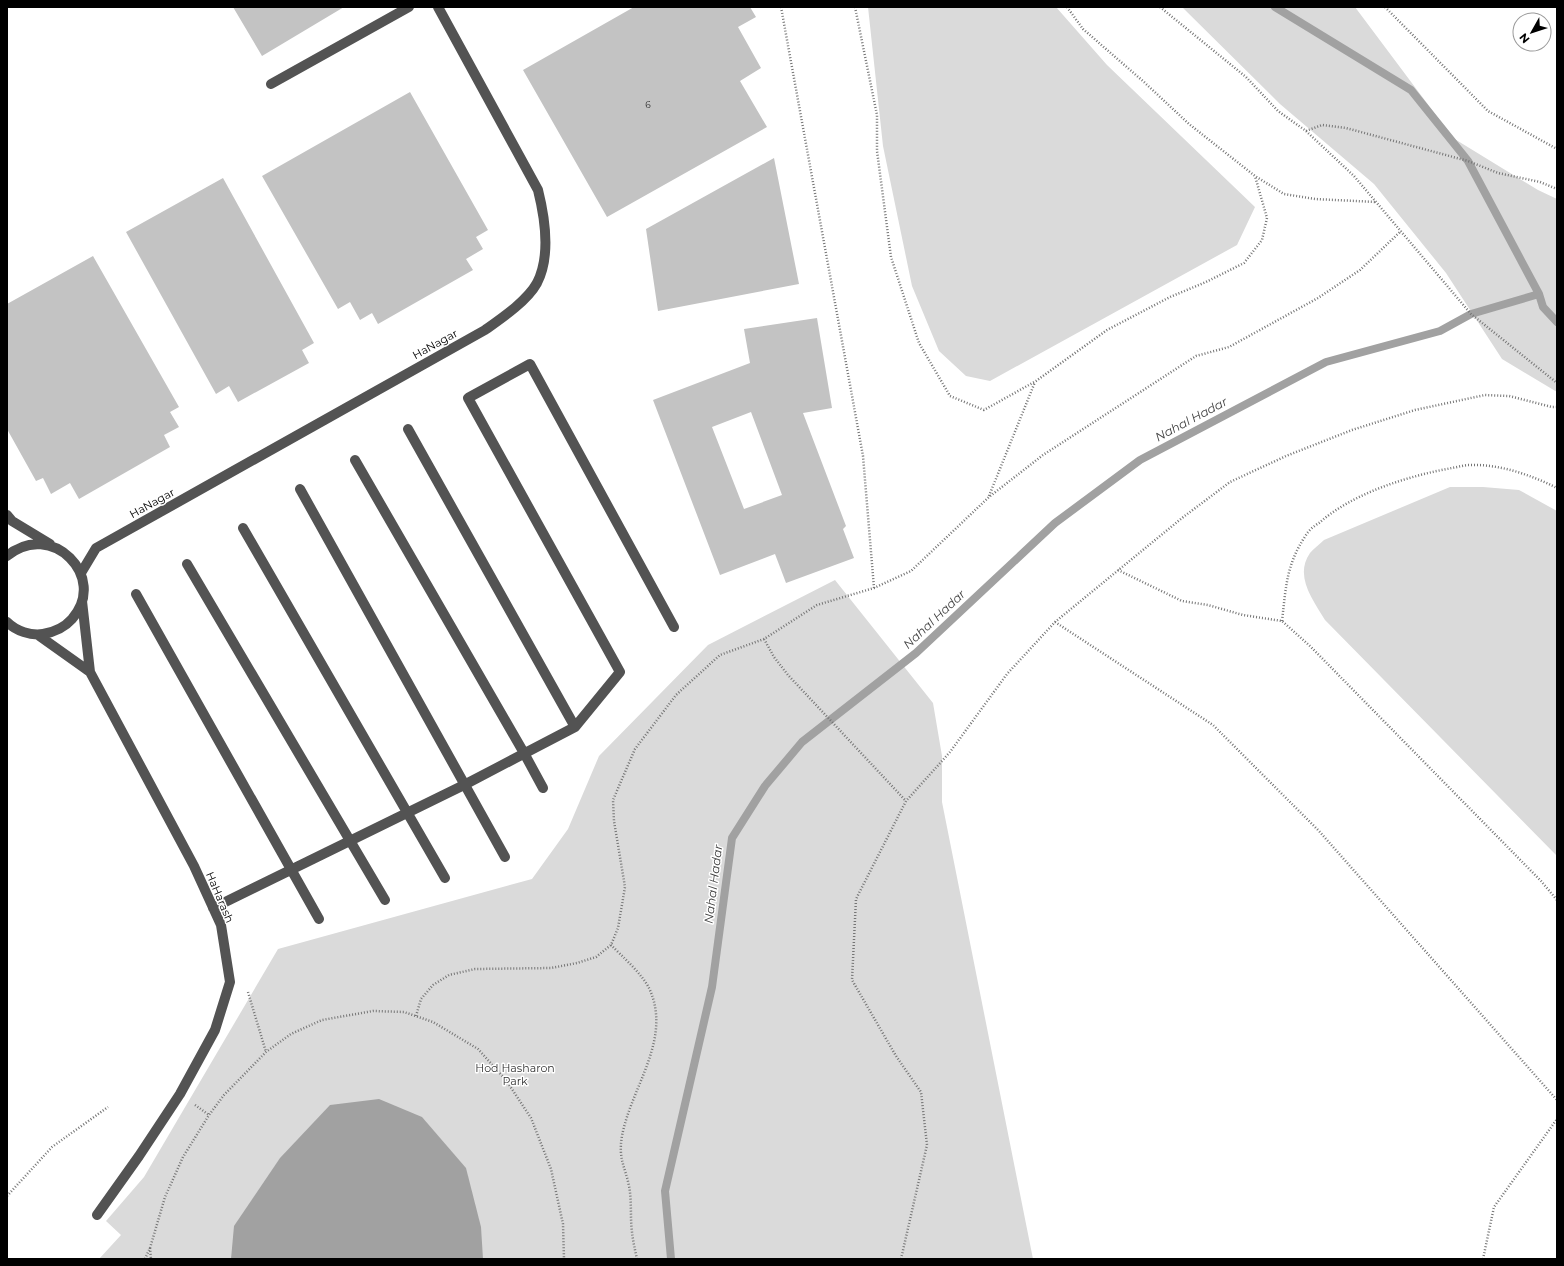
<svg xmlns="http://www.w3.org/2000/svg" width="1564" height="1266" viewBox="0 0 1564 1266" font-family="Montserrat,sans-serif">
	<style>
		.green { fill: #dadada }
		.water { fill: #a1a1a1 }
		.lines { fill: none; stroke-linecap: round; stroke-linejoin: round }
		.stream { stroke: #a1a1a1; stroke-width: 8 }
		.building { fill: #c3c3c3; fill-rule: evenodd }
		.path { stroke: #757575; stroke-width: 2.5; stroke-dasharray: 1 2; stroke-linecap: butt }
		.minor { stroke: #535353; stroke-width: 10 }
		.labels { text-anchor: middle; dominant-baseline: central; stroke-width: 3; stroke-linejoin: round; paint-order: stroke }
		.number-label { font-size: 9px; fill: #313131 }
		.street-label { font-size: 11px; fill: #000; stroke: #fff }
		.park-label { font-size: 11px; fill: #313131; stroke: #fff }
		.water-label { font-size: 12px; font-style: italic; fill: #424242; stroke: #fff }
	</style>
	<rect width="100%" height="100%" fill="#fff"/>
	<path class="green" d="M868,7h188l51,58 148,142 -18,38 -247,136 -24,-5 -27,-25 -27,-65 -29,-140z
		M1182,7h173l98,131 85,52 19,9v193l-55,-33 -56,-86 -72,-89 -94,-80z
		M1450,487h33l36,3 38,21v345l-232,-236c-12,-20 -31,-44 -15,-67 4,-5 10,-9 14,-13z
		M835,580l98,123 9,53v46l91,457h-934l22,-24 -15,-14 38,-44 134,-228 254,-70 36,-50 31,-73 109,-111z"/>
	<path class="water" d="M379,1099l43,18 44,51 15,59 2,32h-252l3,-33 46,-68 50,-53z"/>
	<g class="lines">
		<path class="stream" d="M1275,7l136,83 57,71 71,133 4,13 14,15
			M671,1259l-6,-68 47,-204 20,-149 33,-52 37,-44 114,-89 139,-130 85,-63 186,-98 114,-31 31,-17 68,-20"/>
	</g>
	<path class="building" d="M233,7h111l-82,49z
		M634,7h116l6,10 -18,10 23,41 -21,13 27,46 -160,90 -84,-147z
		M410,92l78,138 -12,7 7,12 -17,10 7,11 -95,54 -6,-11 -12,7 -10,-18 -12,7 -76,-133z
		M774,158l25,126 -141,27 -12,-82z
		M223,178l91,165 -12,7 7,13 -71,39 -9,-16 -13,8 -90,-162z
		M93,256l86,151 -9,5 9,15 -15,8 6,12 -91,52 -9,-16 -19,11 -8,-16 -7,3 -29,-52v-125z
		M817,318l15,90 -29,5 43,113 -3,3 11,29 -68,25 -11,-29 -55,21 -67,-175 97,-37 -6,-34zM751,412l31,83 -38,14 -32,-82z"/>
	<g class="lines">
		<path class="path" d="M781,7l82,449 11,132
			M855,7l22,108v36l14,106 28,86 31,53 34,14 52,-29 71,-51 63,-33 36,-15 38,-19 18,-23 5,-22 -12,-42
			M1067,7l16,22 61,53 45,42 66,52 29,18 31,5 61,3
			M1160,7l86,70 32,34 28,20 48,45 117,138 86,69
			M1385,7l103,104 69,38
			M1306,131l16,-6 24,3 122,33 30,12 42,9 17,7
			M989,496l46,-114
			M1118,570l64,31 26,4 35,10 39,6 29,26 230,234 16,19
			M1282,621c4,-34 4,-56 24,-86 3,-5 8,-9 13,-12 34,-30 89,-47 133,-55 6,-1 12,-3 18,-3 30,-1 61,10 87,23
			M1055,622l158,103 106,106 238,269
			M764,639l10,18 14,18 118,126
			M611,945c11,11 31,29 38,43 24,51 -18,99 -27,148 -4,23 3,30 7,50 3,15 1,31 3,46 1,9 3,18 5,27
			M248,992l18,60
			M416,1016l5,-17 12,-14 16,-10 26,-6 76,-1 26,-5 19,-6 15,-12 7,-17 7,-41 -11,-66 -1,-21 22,-51 41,-54 44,-40 44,-16 53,-34 57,-17 37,-17 78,-74 54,-42 153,-99 33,-9 89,-49 42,-28 41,-39
			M195,1105l14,10
			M7,1196l45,-49 56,-40
			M150,1248l1,11
			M145,1259l5,-11 15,-51 18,-40 26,-42 15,-20 42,-43 25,-18 31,-14 51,-9 31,1 29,10 45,27 28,31 25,38 20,51 12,55 1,35
			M901,1259l26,-114 -6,-53 -25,-36 -44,-76 4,-81 50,-98 44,-49 57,-78 48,-52 127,-104 48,-36 56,-26 66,-26 63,-20 70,-15 24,1 43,11h5
			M1483,1259l11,-52 63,-88"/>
		<path class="minor" d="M271,84l138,-77
			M408,429l167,298
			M355,460l169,293 19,35
			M300,489l205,368
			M7,515l5,6 38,23
			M243,528l202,350
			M7,556c44,-37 102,21 65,63 -8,9 -17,13 -29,15 -12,2 -27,-3 -36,-12
			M187,564l198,336
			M81,573l15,-25 389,-218c17,-12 42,-29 52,-47 14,-27 8,-65 1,-93l-100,-183
			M136,594l183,325
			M82,601l8,71 104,194 27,59 9,57 -15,48 -35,64 -41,62 -42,59
			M38,635l52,37
			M213,908l251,-123 111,-58 45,-55 -152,-274 62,-34 144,263"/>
	</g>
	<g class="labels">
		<g class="number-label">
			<text x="648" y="104">6</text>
		</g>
		<g class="street-label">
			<text transform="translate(435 344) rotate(-29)">HaNagar</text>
			<text transform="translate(152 503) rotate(-29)">HaNagar</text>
			<text transform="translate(220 897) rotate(67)">HaHarash</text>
		</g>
		<g class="park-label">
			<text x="515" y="1068">Hod Hasharon<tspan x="515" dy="13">Park</tspan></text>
		</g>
		<g class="water-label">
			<text transform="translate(1191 419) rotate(-28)">Nahal Hadar</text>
			<text transform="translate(934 619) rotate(-43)">Nahal Hadar</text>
			<text transform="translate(713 884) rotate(-83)">Nahal Hadar</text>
		</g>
	</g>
	<rect width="1564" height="1266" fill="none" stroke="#000000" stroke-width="16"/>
	<g transform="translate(1532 32) rotate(231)"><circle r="19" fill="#ffffff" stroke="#999999"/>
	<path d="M0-3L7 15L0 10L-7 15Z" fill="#000000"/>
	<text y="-6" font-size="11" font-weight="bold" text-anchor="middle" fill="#000000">N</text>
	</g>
</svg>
